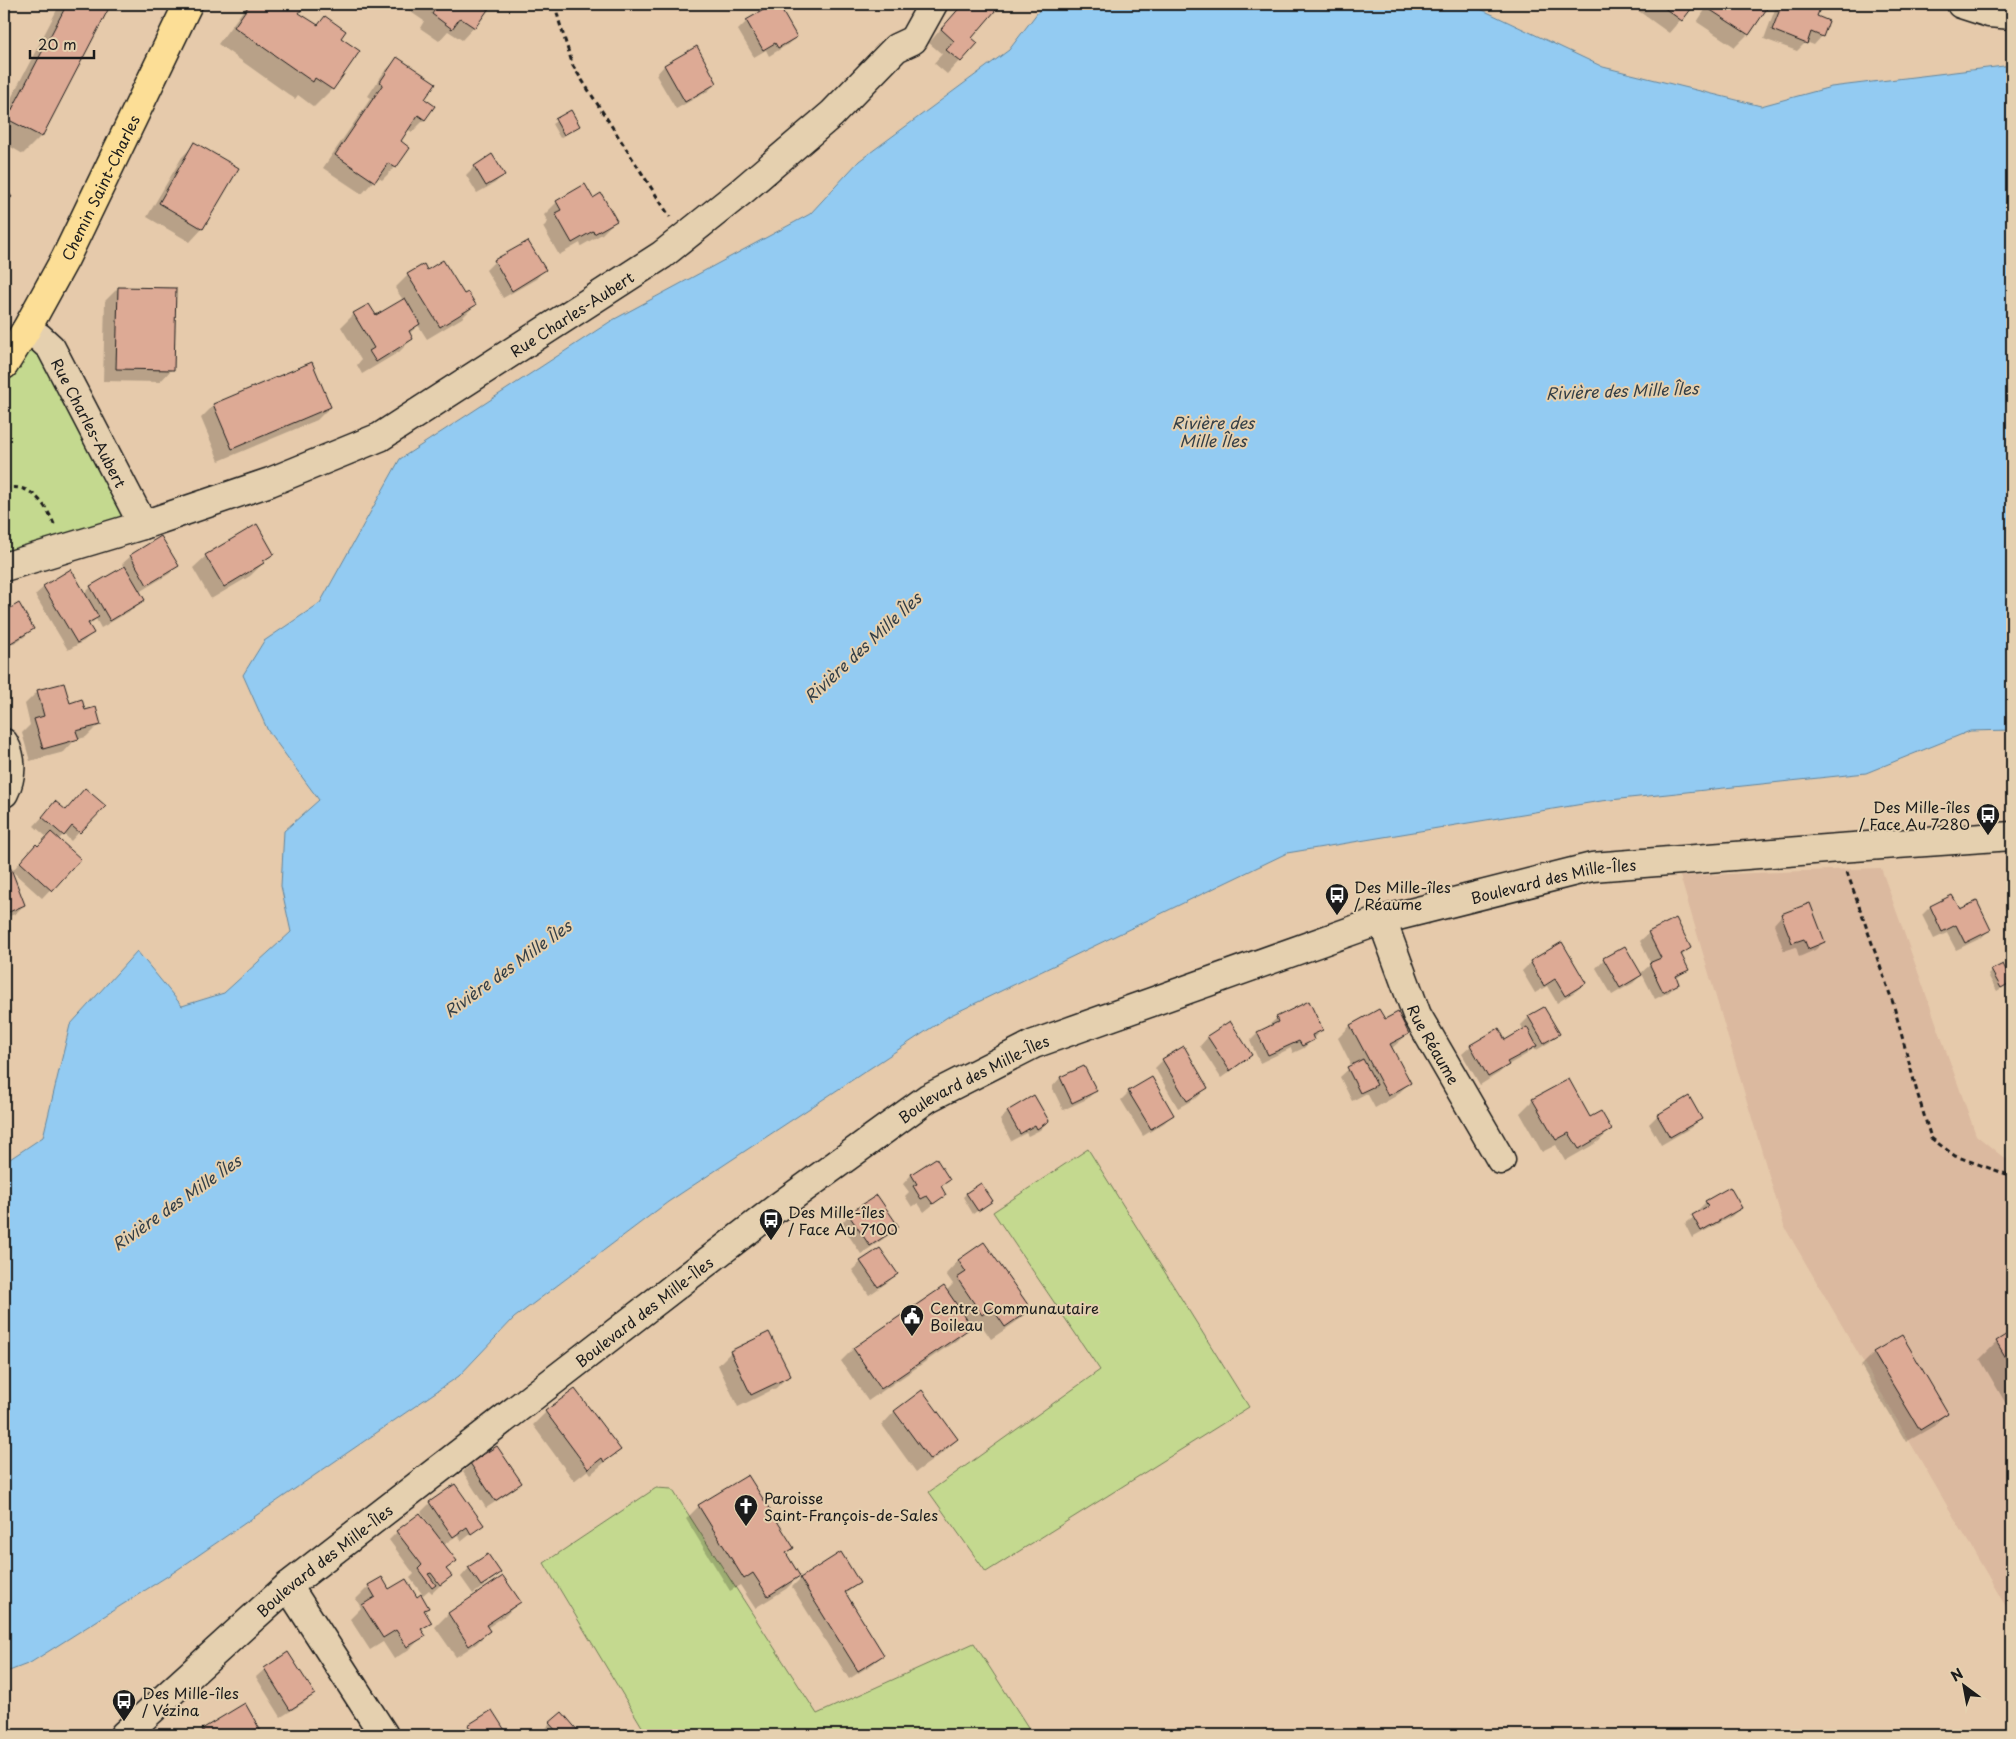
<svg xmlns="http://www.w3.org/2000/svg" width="2016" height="1739" viewBox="0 0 2016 1739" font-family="'Playpen Sans',sans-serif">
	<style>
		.built { fill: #dbb99f }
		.green { fill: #c4d98f; stroke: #707a56 }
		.water { fill: #93cbf2; stroke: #63859c }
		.shadow { fill: #0003 }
		.building { fill: #ddaa95; stroke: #1c1c1c }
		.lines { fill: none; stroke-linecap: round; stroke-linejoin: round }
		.minor-casing { stroke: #1c1c1c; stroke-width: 31 }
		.major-casing { stroke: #1c1c1c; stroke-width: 31 }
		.path { stroke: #1c1c1c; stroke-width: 3; stroke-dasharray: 5 4; stroke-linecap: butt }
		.minor { stroke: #e5d0af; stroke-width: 28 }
		.major { stroke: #fcde96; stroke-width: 28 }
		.labels { text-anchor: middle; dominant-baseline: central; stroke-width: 4; stroke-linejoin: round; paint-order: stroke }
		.street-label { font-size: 15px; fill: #1c1c1c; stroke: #e5d0af }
		.poi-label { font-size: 15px; fill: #1c1c1c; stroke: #e5d0af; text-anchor: start }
		.water-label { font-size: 16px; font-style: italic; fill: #343f47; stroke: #e5d0af }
	</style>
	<rect width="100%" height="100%" fill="#e6caab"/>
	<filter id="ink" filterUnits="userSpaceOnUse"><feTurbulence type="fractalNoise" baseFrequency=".02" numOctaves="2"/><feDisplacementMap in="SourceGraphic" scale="10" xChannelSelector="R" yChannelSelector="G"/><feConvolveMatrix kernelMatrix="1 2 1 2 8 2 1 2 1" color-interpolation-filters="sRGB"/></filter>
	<g filter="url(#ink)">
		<path class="built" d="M1881,868l95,267 28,23 8,3v456l-228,-391 -104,-350z"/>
		<path class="green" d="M26,330l117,195 -139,42v-223z
			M1088,1149l161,258 -263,165 -57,-80 171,-122 -107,-158z
			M656,1488l16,1 145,225 157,-71 59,92h-386l-103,-172z"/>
		<path class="water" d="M1044,4h426l133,63 158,39 70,-19 181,-22v665l-42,1 -104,42 -265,28 -314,52 -338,163 -281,186 -154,116 -55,58 -285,196 -144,91 -26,10v-510l39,-26 27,-112 67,-74 45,55 42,-13 67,-61 -10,-46 3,-55 35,-31 -51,-69 -25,-56 21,-34 56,-38 80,-144 211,-138 199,-107 49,-53 150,-111z"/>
		<path class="shadow" d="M60,4h50l-69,132 -18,18 -19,-11v-31z
			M248,4h52l3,2 -5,7 18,13 9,-8 14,20 19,14 -26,37 -18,18 -16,-12 -3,4 -77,-55z
			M377,4h20l-8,8z
			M399,4h91l-16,23 -12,13 -14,-9 -9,10 -19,-13 4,-7z
			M776,4l20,33 -9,8 -18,11 -3,-6 -12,7 -16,-27 9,-9z
			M799,4h13l-10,6z
			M962,4h38l-30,34 6,5 -29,31 -13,-11 8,-9 -13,-11z
			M1635,4h59l-25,29 -36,-26z
			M1709,4h59l-20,30 -13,13 -38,-25z
			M1777,4h33l9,3 -4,9 7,20 -8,9 -8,-3 -9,9 -33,-12z
			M696,48l20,35 -8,8 -32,18 -20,-34 8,-9z
			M397,59l26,41 10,7 -9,13 -12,12 -5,-3 -8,13 9,6 -13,19 -13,13 -5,-3 -15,17 -39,-26 48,-70 -3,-2 16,-24z
			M570,112l8,14 -18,12 -8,-14z
			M195,144l7,85 -12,13 -43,-25 35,-60z
			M492,156l11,19 -8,8 -18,10 -11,-18 8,-8z
			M593,199l22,22 -13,13 -21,12 -1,-3 -21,12 -16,-28 5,-5 -4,-7 13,-13z
			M495,261l49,9 -8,9 -33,19 -17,-28z
			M427,271l48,34 -13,13 -35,21 -9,-14 -9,9 3,5 -13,13 -37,22 -5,-9 4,-5 -20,-33 13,-13 14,-8 7,11 28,-17 -8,-12 13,-13z
			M118,288l54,81 -12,13 -57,-1 2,-80z
			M214,405l116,2 -13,13 -98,41 -18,-43z
			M273,554l-23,22 -39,23 -18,-31 13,-12z
			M131,556l46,10 -8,8 -30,18 4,8 -8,8 -34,20 -5,-9 -8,7 4,7 -8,8 -16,9 -33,-55 9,-8 40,7 7,-7 33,-19 -2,-4z
			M18,605l14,24 -8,8 -20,12v-35z
			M38,691l46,21 15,12 -13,13 -11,3 -11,12 -34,9 -8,-28 8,-8 -5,-21z
			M56,802l23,30 -8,9 -7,-7 -6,6 21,19 -37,39 -30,-27 16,-17 10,-6 10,-10 -14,-12z
			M7,863l17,42 -9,9 -11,4v-54z
			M1930,907l29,4 30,19 -8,8 -25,12 -9,-17 -13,6 -12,-24z
			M1782,915l42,27 -9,8 -16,7 -3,-10 -12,4 -10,-27z
			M1649,933l40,15 -8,9 6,13 -11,9 2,4 -9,9 -14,7 -13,-25 -9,9 -21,12 -16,-27 8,-9 36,15 11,-10 -11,-23z
			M1562,944l23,39 -9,8 -19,12 -10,-17 -12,7 -13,-22 9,-9z
			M1992,971l19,11 -14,9 -9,-16z
			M1529,1017l29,17 -8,8 -15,9 -1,-4 -7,7 -19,11 -9,8 -19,12 -18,-31 9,-8 34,-5 19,-10 -3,-6z
			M1277,1018l44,12 -17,18 -11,5 -2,-5 -31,15 -10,-22 8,-8 11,-5 -1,-2z
			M1384,1020l24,14 -17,15 18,34 -13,13 -21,12 -8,-15 -15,8 -12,-24 12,-11 -14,-28 12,-12z
			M1208,1037l43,18 -9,8 -21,15 -21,-32z
			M1163,1060l43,28 -8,9 -20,11 -23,-40z
			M1084,1067l11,24 -8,8 -24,11 -11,-23 8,-9z
			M1129,1092l44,22 -9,9 -21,13 -22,-36z
			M1688,1098l12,20 -8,9 -31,18 -12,-21 8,-8z
			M1533,1100l57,18 21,11 -13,13 -33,19 -9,-16 -14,7 -22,-39z
			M1008,1112l40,9 -8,9 -12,6 -2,-3 -15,8 -11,-21z
			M935,1160l14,20 -9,8 5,7 -21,17 -6,-9 -6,4 -7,-11 4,-4 -6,-8 8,-9z
			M966,1194l25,7 -18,13 -10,-17z
			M1706,1202l34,6 -8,8 -40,22 -7,-14 14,-11 -1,-3z
			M849,1215l48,12 -8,8 -28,19 -20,-30z
			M984,1243l45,66 -13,13 -25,17 -13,-19 -8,6 -13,14 -89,61 -27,-40 13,-13 92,-57 7,-7 -7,-10 12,-13z
			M861,1262l35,12 -8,8 -19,13 -17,-25z
			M768,1333l21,42 -13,13 -38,19 -20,-42 13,-13z
			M2012,1333v81l-32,-55 17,-17z
			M1874,1353l73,60 -13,13 -28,16 -45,-76z
			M575,1390l44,60 -28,24 -3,-4 -14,11 -41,-56 13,-13z
			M922,1391l35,48 -13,13 -28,20 -34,-47 12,-13z
			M471,1464l49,19 -8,8 -26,17 -23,-36z
			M455,1486l27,39 -20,16 -4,-6 -15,10 12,16 -9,9 4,6 -18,17 -3,-3 -6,5 -13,-17 4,-4 -25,-34 8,-8 36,-3 -12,-17 9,-9z
			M699,1506l93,42 -7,7 14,21 -13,13 -31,19 -15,-23 -10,6 -44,-72z
			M469,1568l31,5 -9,8 -18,13 -12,-17z
			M502,1578l17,24 -13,13 -19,13 2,3 -13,13 -20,13 -21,-30 13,-13z
			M800,1579l59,4 -14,11 37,61 -8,8 -25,16 -57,-92z
			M369,1586l48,12 11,9 -4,5 6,10 -9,9 3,4 -13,13 -17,11 -11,-17 -13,8 -20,-31 11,-11 -5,-9z
			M265,1669l48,25 -8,8 -24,15 -25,-40z
			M244,1705l18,30h-65l6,-5z
			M491,1711l16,24h-46l8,-9z
			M550,1724l28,8 -3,3h-22l-7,-7z"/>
		<path class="building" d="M67,4h44l-69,133 -35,-18z
			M250,4h52l2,2 -5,7 19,12 7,-9 21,15 -5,7 19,13 -27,39 -18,-12 -2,4 -79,-55z
			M430,4h62l-17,24 -15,-10 -8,11 -20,-15 4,-6z
			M774,4h4l19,33 -19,11 -3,-5 -12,7 -17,-30z
			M963,4h38l-29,34 6,5 -17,19 -15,-12 8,-9 -13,-12z
			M1659,4h36l-13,17z
			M1712,4h58l-21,31 -40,-26z
			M1782,4h32l7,2 -4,10 12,5 -6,16 -12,-5 -4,12 -35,-14z
			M697,46l20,37 -32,19 -21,-37z
			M397,57l39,26 -11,16 10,7 -10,14 -7,-5 -17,26 9,7 -14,20 -8,-5 -13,19 -40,-27 48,-71 -3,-2z
			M571,110l9,16 -16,9 -9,-16z
			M194,142l45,26 -36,61 -44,-26z
			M492,154l13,21 -19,11 -12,-20z
			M585,184l8,14 8,-5 16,28 -23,13 -1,-3 -21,12 -17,-30 6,-3 -5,-9z
			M4,187l8,10 -8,6z
			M528,241l18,29 -34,21 -18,-31z
			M443,260l21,34 4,-2 8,13 -36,22 -33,-53 17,-10 3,6z
			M118,287l58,1 -2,82 -58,-1z
			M405,298l15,26 -11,7 4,8 -37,23 -7,-11 5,-3 -21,-35 16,-9 7,11z
			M312,362l19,45 -99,42 -19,-45z
			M257,524l17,30 -11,7 1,2 -40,24 -19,-32z
			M161,536l18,30 -32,19 -17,-30z
			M125,566l20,34 -35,21 -20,-35z
			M71,569l28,48 -11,6 6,10 -17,10 -34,-57z
			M19,603l15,26 -30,18v-35z
			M64,683l6,20 12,-4 3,11 11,-3 5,18 -25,6 3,8 -36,10 -9,-30 10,-3 -7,-26z
			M85,788l21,18 -26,27 -8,-7 -8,10 -22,-19 13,-16 11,9z
			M51,832l30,27 -29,32 -32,-29 16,-18 2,2z
			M8,861l17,44 -16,7 -5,-12v-37z
			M1952,895l8,14 17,-8 14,29 -26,13 -9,-18 -14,7 -12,-26z
			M1810,903l15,39 -17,7 -4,-10 -12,4 -11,-29z
			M1676,918l15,30 -10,6 8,16 -13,6 3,8 -16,8 -14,-29 12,-5 -13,-26z
			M1562,942l24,41 -21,13 -10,-17 -11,7 -14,-25z
			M1625,946l17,29 -22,13 -17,-30z
			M2003,964l9,18 -11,6 -10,-18z
			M1309,1001l14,29 -11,5 2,5 -12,6 -3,-5 -31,14 -11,-23 21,-10 -2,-5z
			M1544,1007l16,27 -16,9 -16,-27z
			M1379,1009l6,10 13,-7 11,22 -19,10 21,39 -23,13 -38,-71z
			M1230,1021l22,34 -22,16 -23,-35z
			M1527,1027l10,19 -30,16 2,3 -21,12 -18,-32 29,-17 6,12z
			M1184,1046l24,42 -21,13 -25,-42z
			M1363,1059l14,26 -17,8 -13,-26z
			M1084,1066l13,25 -25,12 -12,-26z
			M1152,1077l22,38 -23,14 -23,-38z
			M1569,1079l21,38 11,-6 11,19 -33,19 -10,-16 -13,7 -24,-41z
			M1034,1095l15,26 -12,8 -2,-4 -15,9 -13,-23z
			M1689,1096l13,23 -32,18 -13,-22z
			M936,1158l14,22 -9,6 5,9 -13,9 -6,-8 -6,3 -8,-13 4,-2 -6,-10z
			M981,1183l12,18 -15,10 -12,-18z
			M1730,1187l12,21 -41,23 -9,-16 16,-9 -3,-5z
			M877,1195l22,32 -29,19 -22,-32z
			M984,1242l47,67 -26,18 -13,-19 -10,7 -25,-37 9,-6 -8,-12z
			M880,1248l18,26 -20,13 -18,-26z
			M944,1286l28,41 -91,62 -28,-41z
			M2012,1331v37l-16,-27z
			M769,1332l22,44 -40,19 -21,-44z
			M1902,1335l46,78 -28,17 -47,-78z
			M575,1389l46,61 -17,12 -2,-4 -14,11 -43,-58z
			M922,1390l36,49 -28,21 -36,-49z
			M497,1446l25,37 -27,18 -25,-38z
			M748,1475l46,73 -8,5 14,23 -32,20 -15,-23 -9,6 -46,-74z
			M455,1484l29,41 -13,9 -4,-7 -14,10 -24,-35z
			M420,1513l37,48 -11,8 6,7 -12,9 -9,-12 -3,1 8,11 -4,3 -14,-19 4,-4 -26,-34z
			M841,1552l19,31 -15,9 39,63 -26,16 -58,-93z
			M488,1554l13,19 -20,13 -13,-19z
			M503,1576l18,26 -35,23 4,6 -21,15 -21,-33z
			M382,1577l7,12 17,-10 11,18 4,-3 8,14 -5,2 8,13 -11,6 5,7 -19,11 -11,-17 -13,8 -21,-33 13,-8 -7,-12z
			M288,1652l27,42 -25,16 -26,-42z
			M245,1703l18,32h-57l-4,-6z
			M492,1710l16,25h-34l-6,-10z
			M562,1712l17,20 -3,3h-16l-11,-12z"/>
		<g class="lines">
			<g class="minor-casing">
				<g id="minor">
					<path d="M1961,4l28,9 23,2"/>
					<path id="s1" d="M26,330l13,7 12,11 92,177"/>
					<path id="s2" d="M4,567l139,-42 127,-43 110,-45 282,-182 80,-64 90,-77 64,-66 17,-8 20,-36"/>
					<path d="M4,743c9,16 8,34 0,50"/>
					<path id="s3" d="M1382,920l35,95 84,145"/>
					<path d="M288,1586l96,149"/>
					<path id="s4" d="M124,1735l164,-149 490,-379 150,-109 106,-54 348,-124 210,-53 247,-19 173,-12"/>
				</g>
			</g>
			<g class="major-casing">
				<g id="major">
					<path id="s5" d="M4,365l22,-35 39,-71 123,-255"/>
				</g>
			</g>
			<path class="path" d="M555,4l4,17 14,45 97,151
				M4,489c26,-8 43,16 51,38
				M1847,872l46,131 24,89 14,46 24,18 57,20"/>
			<use href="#minor" class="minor"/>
			<use href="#major" class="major"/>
		</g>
	</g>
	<defs>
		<g id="bus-pin" transform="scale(1.25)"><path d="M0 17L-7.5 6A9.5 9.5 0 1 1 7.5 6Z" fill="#1c1c1c" stroke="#e5d0af"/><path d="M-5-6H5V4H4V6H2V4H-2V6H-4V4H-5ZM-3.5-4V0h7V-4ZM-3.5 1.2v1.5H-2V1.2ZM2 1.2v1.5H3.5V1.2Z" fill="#fff"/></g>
		<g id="civic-pin" transform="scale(1.25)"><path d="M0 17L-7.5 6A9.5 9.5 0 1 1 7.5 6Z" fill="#1c1c1c" stroke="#e5d0af"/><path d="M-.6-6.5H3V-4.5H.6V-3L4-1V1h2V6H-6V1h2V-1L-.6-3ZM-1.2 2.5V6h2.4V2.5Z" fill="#fff"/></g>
		<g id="church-pin" transform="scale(1.25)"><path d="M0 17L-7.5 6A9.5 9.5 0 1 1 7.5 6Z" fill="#1c1c1c" stroke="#e5d0af"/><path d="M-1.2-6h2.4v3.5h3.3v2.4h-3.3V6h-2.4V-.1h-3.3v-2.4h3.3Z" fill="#fff"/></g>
	</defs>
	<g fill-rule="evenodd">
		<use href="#bus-pin" x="1988" y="815"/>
		<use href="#bus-pin" x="1337" y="895"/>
		<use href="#bus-pin" x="771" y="1220"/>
		<use href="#civic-pin" x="912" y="1316"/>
		<use href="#church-pin" x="746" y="1506"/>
		<use href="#bus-pin" x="124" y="1701"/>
	</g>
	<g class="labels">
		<g class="street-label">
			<text stroke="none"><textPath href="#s5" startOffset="202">Chemin Saint-Charles</textPath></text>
			<text stroke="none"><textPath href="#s2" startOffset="626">Rue Charles-Aubert</textPath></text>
			<text stroke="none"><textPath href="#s1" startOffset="115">Rue Charles-Aubert</textPath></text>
			<text stroke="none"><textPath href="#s4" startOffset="1691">Boulevard des Mille-Îles</textPath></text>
			<text stroke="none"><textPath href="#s3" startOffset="135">Rue Réaume</textPath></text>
			<text stroke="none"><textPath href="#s4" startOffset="1076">Boulevard des Mille-Îles</textPath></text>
			<text stroke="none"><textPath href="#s4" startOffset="671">Boulevard des Mille-Îles</textPath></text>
			<text stroke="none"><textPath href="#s4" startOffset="266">Boulevard des Mille-Îles</textPath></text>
		</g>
		<g class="poi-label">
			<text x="1970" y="806" text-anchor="end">Des Mille-îles<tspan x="1970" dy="17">/ Face Au 7280</tspan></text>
			<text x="1354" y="886">Des Mille-îles<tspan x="1354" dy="17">/ Réaume</tspan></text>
			<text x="788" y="1211">Des Mille-îles<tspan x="788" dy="17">/ Face Au 7100</tspan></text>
			<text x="930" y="1307">Centre Communautaire<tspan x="930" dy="17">Boileau</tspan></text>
			<text x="764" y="1497">Paroisse<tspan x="764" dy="17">Saint-François-de-Sales</tspan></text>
			<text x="142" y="1692">Des Mille-îles<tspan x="142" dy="17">/ Vézina</tspan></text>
		</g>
		<g class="water-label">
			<text transform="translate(1622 390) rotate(-2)">Rivière des Mille Îles</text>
			<text x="1213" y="422">Rivière des<tspan x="1213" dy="18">Mille Îles</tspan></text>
			<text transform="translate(862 647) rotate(-43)">Rivière des Mille Îles</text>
			<text transform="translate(507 968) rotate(-36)">Rivière des Mille Îles</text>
			<text transform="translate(176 1202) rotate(-35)">Rivière des Mille Îles</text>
		</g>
	</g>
	<rect width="2016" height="1739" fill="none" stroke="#e5d0af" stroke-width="20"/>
	<rect x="10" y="10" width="1996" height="1719" fill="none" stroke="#1c1c1c" stroke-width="2" filter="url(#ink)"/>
	<g transform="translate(1964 1686) rotate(328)" stroke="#e5d0af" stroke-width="4" paint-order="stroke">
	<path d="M0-4L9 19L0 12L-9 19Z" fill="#1c1c1c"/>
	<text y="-8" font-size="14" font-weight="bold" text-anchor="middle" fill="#1c1c1c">N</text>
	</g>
	<path d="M30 50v8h64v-8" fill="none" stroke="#1c1c1c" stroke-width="2.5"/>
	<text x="38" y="50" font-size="15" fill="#1c1c1c" stroke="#e5d0af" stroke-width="4" paint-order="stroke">20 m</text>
</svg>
